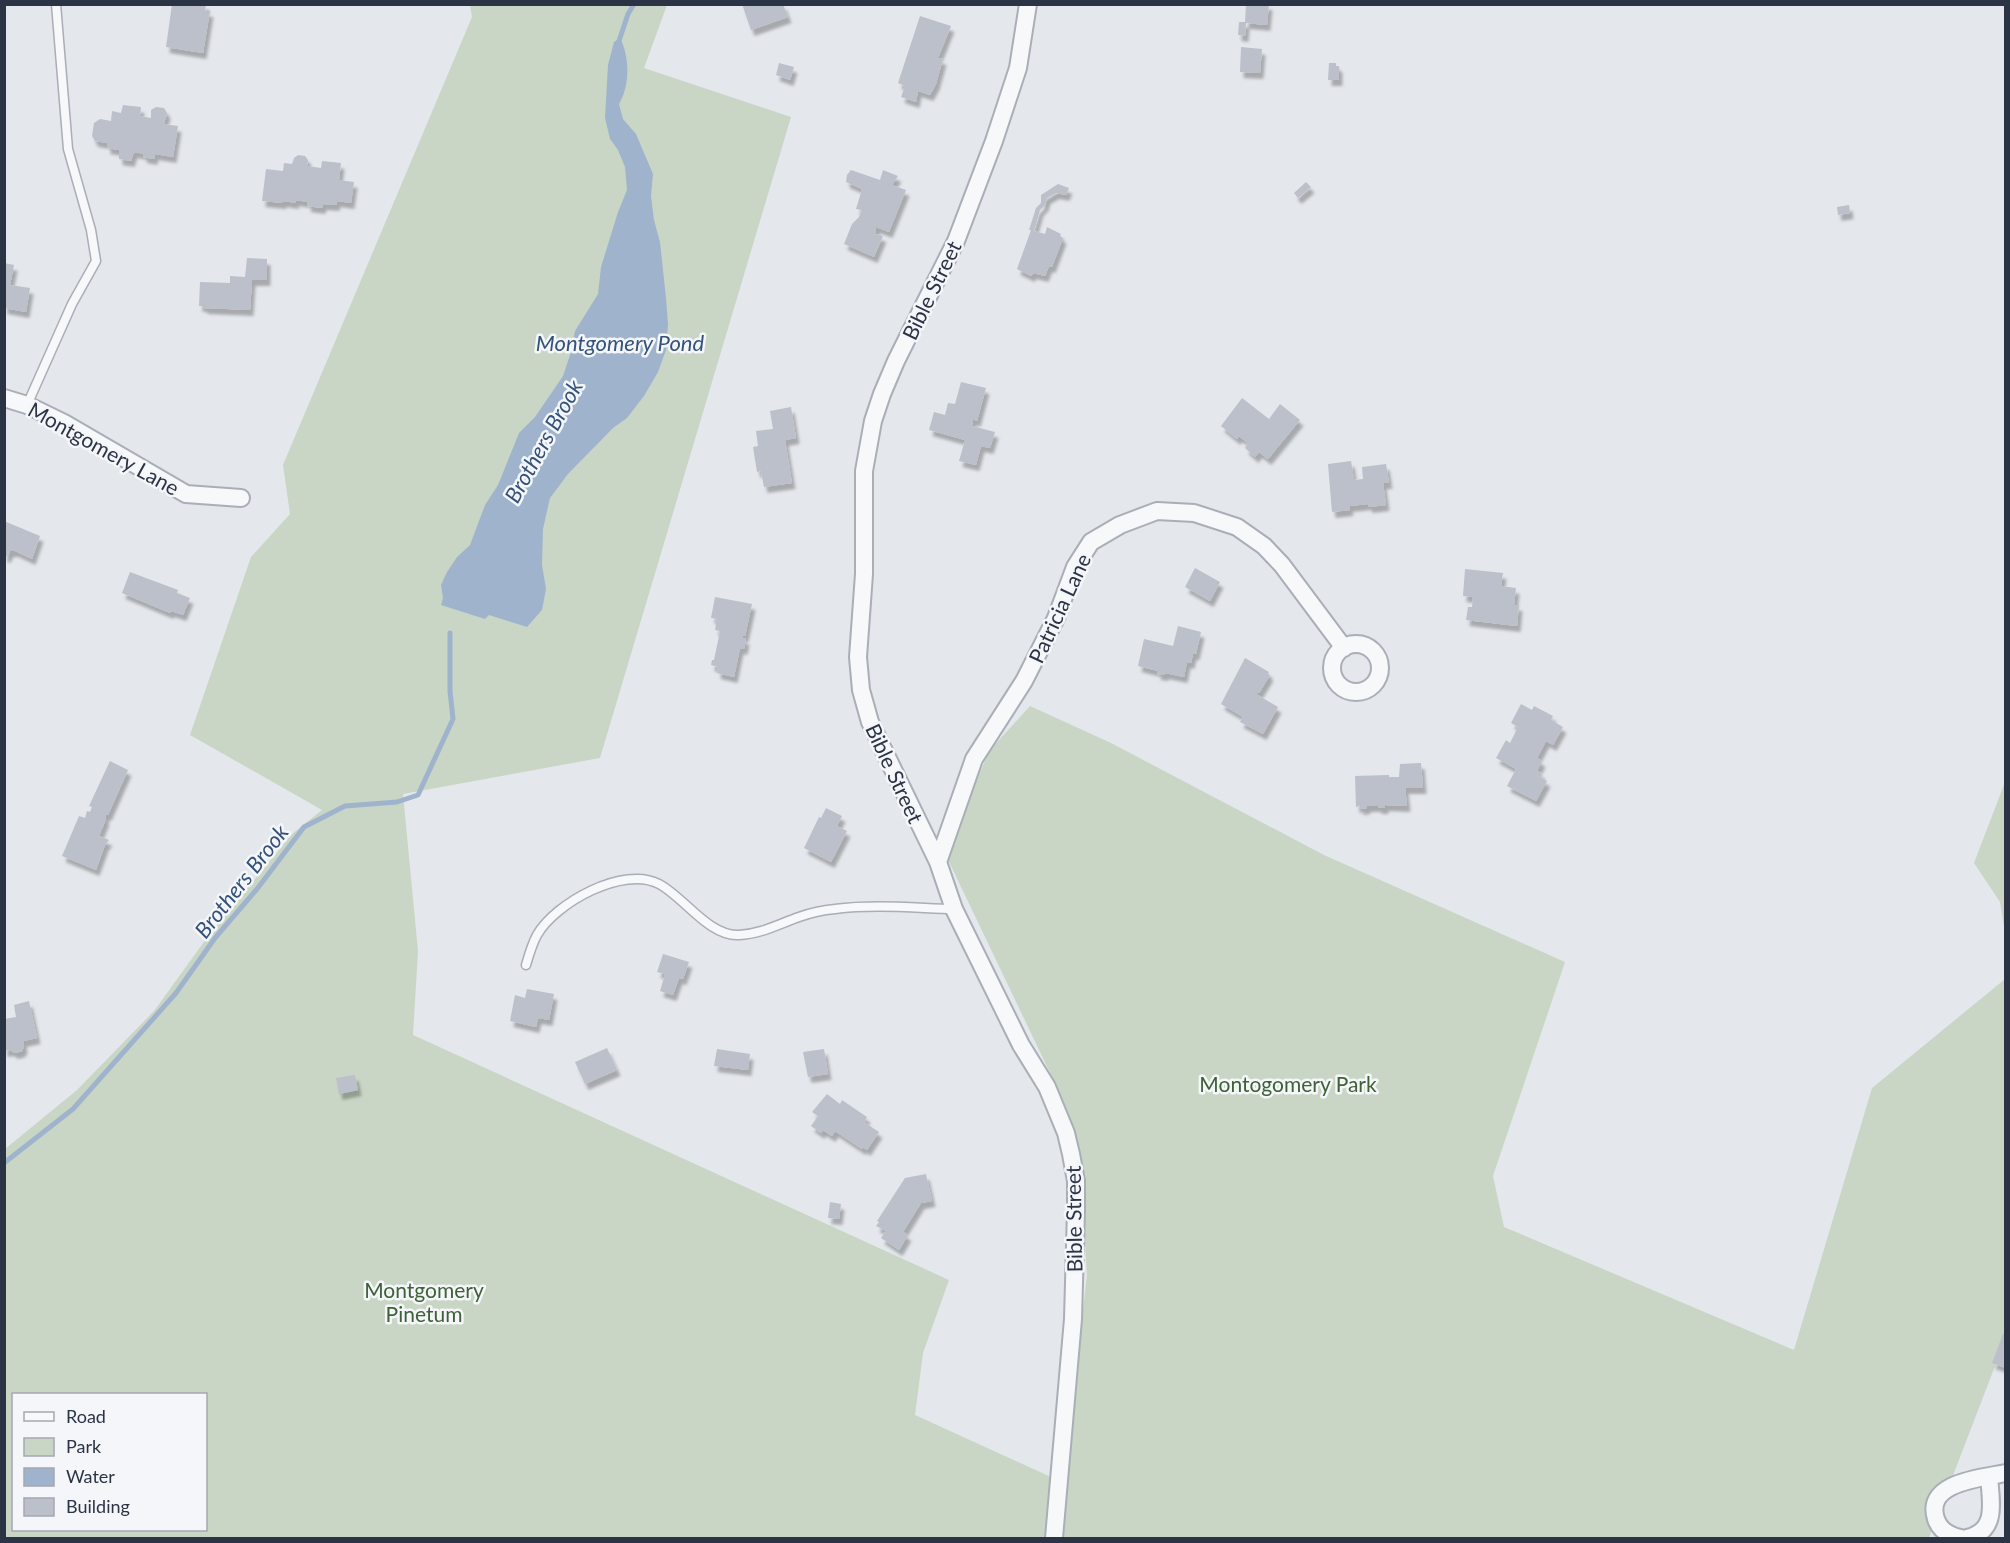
<svg xmlns="http://www.w3.org/2000/svg" width="2010" height="1543" viewBox="0 0 2010 1543" font-family="Lato,sans-serif">
	<style>
		.green { fill: #c9d6c5; fill-rule: evenodd }
		.water { fill: #9fb4cc }
		.lines { fill: none; stroke-linecap: round; stroke-linejoin: round }
		.stream { stroke: #9fb4cc; stroke-width: 5 }
		.building { fill: #bbc0ca; filter: url(#shadow) }
		.service-casing { stroke: #a9aeb7; stroke-width: 11 }
		.minor-casing { stroke: #a9aeb7; stroke-width: 20 }
		.service { stroke: #f7f8fa; stroke-width: 8 }
		.minor { stroke: #f7f8fa; stroke-width: 16 }
		.labels { text-anchor: middle; dominant-baseline: central; stroke-width: 5; stroke-linejoin: round; paint-order: stroke }
		.street-label { font-size: 21px; fill: #2b3445; stroke: #f4f6f9 }
		.park-label { font-size: 21px; fill: #3f6138; stroke: #f4f6f9 }
		.water-label { font-size: 22px; font-style: italic; fill: #34527a; stroke: #f4f6f9 }
	</style>
	<defs>
		<filter id="shadow"><feDropShadow dx="3.5" dy="6" stdDeviation="1.5" flood-color="#0004"/></filter>
	</defs>
	<rect width="100%" height="100%" fill="#e4e7ec"/>
	<path class="green" d="M470,5h197l-23,63 147,49 -191,641 -197,36 15,157 -5,84 536,245 -26,73 -8,62 147,67 25,-206 -6,-99 -18,-77 -122,-255 27,-46 22,-49 40,-44 81,37 213,112 241,107 -72,214 11,51 290,123 78,-262 133,-109v361l-76,198h-1924v-389l72,-59 77,-79 55,-76 83,-101 30,-24 -132,-75 61,-178 39,-43 -7,-49 189,-448zM14,1394h192v136h-192z
		M2005,782v151l-5,-31 -26,-39z"/>
	<path class="water" d="M620,38c10,19 10,48 -1,66l4,15 13,15 17,40 -2,22 3,24 6,22 6,56 2,26 -2,26 -8,22 -14,24 -17,22 -14,10 -45,46 -18,24 -7,31 -1,36 4,24 -4,21 -15,17 -38,-12 -4,4 -44,-14 2,-7 -2,-13 6,-13 10,-15 13,-12 15,-40 13,-20 21,-52 16,-16 28,-41 8,-24 4,-21 23,-37 3,-27 17,-55 9,-22 -2,-23 -7,-17 -8,-11 -5,-21 3,-53 6,-23z"/>
	<g class="lines">
		<path class="stream" d="M618,44l10,-30 6,-10
			M4,1163l69,-54 103,-116 39,-55 42,-49 47,-62 41,-21 52,-4 21,-7 35,-76 -3,-28v-58"/>
	</g>
	<path class="building" d="M172,4h34l-1,7h5l-7,42 -37,-6z
		M742,4h41l5,13 -37,13z
		M1246,4h23l-2,21 -21,-2 -1,13 -7,-1 1,-13h6z
		M920,16l31,10 -13,32 5,1 -7,25 -6,11 -12,-4 -2,11 -15,-5 4,-11 -7,-3z
		M1241,47l21,2 -2,24 -20,-1z
		M779,63l15,4 -4,13 -14,-5z
		M1329,63h7v3h3v14h-11z
		M123,105l18,2 -1,9 11,2v-8l5,-3 8,1 3,5 -3,11 14,2 -5,31 -18,-3 -1,5 -11,-2 1,-3 -10,-2 -3,9 -12,-2v-9l-12,-2v-5l-12,-2 -3,-5 2,-13 6,-4 11,2 1,-10 9,2z
		M298,155l7,1 3,4 -1,6 14,2 1,-7 19,2 -2,17 15,2 -3,21 -14,-2 -1,4 -13,-1 -1,4 -15,-2 1,-4 -13,-2 1,3 -13,-2v2l-21,-2 4,-32 17,2 1,-8 8,1 2,-6z
		M851,170l29,10 3,-10 15,6 -6,9 14,5 -17,42 -13,-5v7l7,2 -9,21 -30,-13 8,-20 7,-7 3,-7 -6,-1 6,-20 -16,-7 1,-7z
		M1306,182l5,5 -13,11 -4,-5z
		M1058,184l11,4 -3,7 -10,-2 -9,5 -2,7 -5,5 -6,21 11,3 2,-7 14,7 -1,2 3,2 -11,29 -3,-1 -4,10 -12,-3 -2,3 -14,-7 14,-39h-2l7,-22 5,-5v-8z
		M1849,205l1,8 -12,2 -1,-8z
		M247,258l20,1v21h-15l-2,30 -46,-2v-2h-5l1,-24 30,1v-7l15,1z
		M4,263l10,2 -4,20 20,3 -4,24 -22,-4z
		M961,382l25,6 -9,33 -4,-2 -1,7 23,6 -5,16 -9,-2 -5,19 -17,-4 6,-21 -36,-10 5,-18 11,3 3,-12 7,1z
		M1242,398l27,21 11,-15 20,16 -32,39 -9,-7 -4,5 -10,-9 3,-5 -9,-7 -2,3 -16,-13z
		M791,407l5,31 -11,2 7,43 -28,4 -3,-16 -4,1 -4,-25 5,-1 -2,-15 17,-2 -3,-18z
		M1351,461l3,19 9,-1 -1,-12 24,-3 3,19h-6l3,22 -17,2 -1,-3 -19,2 1,4 -18,2 -4,-48z
		M4,521l36,15 -8,23 -17,-8h-5l-3,6 -3,-1z
		M1195,568l25,14 -10,19 -25,-14z
		M1465,569l38,4 -2,13 15,2 -2,17h5l-2,21 -51,-6 2,-13h4l1,-10 -10,-1z
		M130,572l48,18 -1,3 13,5 -7,17 -12,-4 -1,2 -48,-20z
		M715,597l37,7 -7,32h-2l-1,2 4,1 -2,10 -4,-1 -6,29 -17,-4 1,-6 -7,-2 1,-5h2l6,-29 -5,-1 2,-11 -6,-1z
		M1178,626l23,6 -5,22h-3l-2,9 -4,-1 -3,15 -19,-4v2l-8,-1 1,-3 -20,-5 6,-27 29,7z
		M1245,658l24,14 -1,2 2,1 -11,18 -2,-1 -1,2 22,13 -15,27 -23,-12 3,-5 -22,-13z
		M1521,704l11,6 2,-4 19,10 -2,4 12,7 -10,18 -7,-4 -9,17 5,3 -5,10 5,2 -2,4 7,4 -11,20 -29,-15 9,-17 -20,-11 10,-18 4,3 8,-16 -7,-4z
		M110,761l18,9 -20,45 -2,-1 -1,5h1l-7,17 10,4 -4,5 -9,25 -34,-14 17,-40 6,2 2,-7 3,1 2,-5 -3,-1z
		M1421,763l2,25h-18l2,18 -22,-1v3h-7v-2h-11v2l-7,1v-3l-4,1 -1,-31 34,-1v2h10l1,-13z
		M826,808l16,8 -5,10 10,5 -16,31 -27,-14 15,-31 2,1z
		M663,954l26,8 -6,17 -4,-1 -6,17 -13,-4 5,-17 -8,-2z
		M527,989l27,5 -5,26 -11,-2 -2,9 -26,-6 5,-26 10,3z
		M29,1001l8,37 -14,3 1,6 -2,4 -7,2 -5,-3 -6,1v-32l12,-2 -2,-12z
		M607,1048l10,22 -32,14 -10,-22z
		M717,1049l33,5 -2,16 -34,-4z
		M824,1049l4,25 -20,3 -5,-25z
		M355,1075l3,15 -19,4 -3,-16z
		M827,1094l13,10 2,-4 25,17 -3,5 15,10 -12,18 -4,-3 -1,2 -27,-18 -3,5 -9,-6 -2,3 -10,-7 7,-10 -6,-4z
		M926,1174l6,27 -11,2 -18,29 5,3 -9,15 -18,-12 5,-7 -10,-5 3,-4 -2,-1 28,-43z
		M830,1202l11,2 -2,15 -11,-1z
		M2003,1334l3,1v33l-14,-5z"/>
	<g class="lines">
		<g class="service-casing">
			<path id="service" d="M27,405l45,-101 24,-43 -5,-31 -23,-81 -12,-145
				M526,965c3,-10 6,-21 11,-30 18,-32 87,-70 122,-51 25,13 50,53 80,51 22,-1 40,-11 60,-18 11,-4 25,-7 36,-8 39,-5 80,-1 119,0"/>
		</g>
		<g class="minor-casing">
			<path id="minor" d="M1028,4l-10,64 -24,73 -38,100 -60,120 -14,33 -9,27 -9,50v103l-6,83 3,33 9,32 68,140 16,47 67,136 26,42 19,46 5,21 5,27v29l-3,109 -19,219
				M4,398l23,7 37,18 122,71 55,4
				M1332 668a24 24 0 1 1 48 0a24 24 0 1 1-48 0Z
				M938,862l36,-103 50,-78 32,-63 19,-51 16,-25 29,-17 37,-14 37,2 43,14 27,19 18,19 62,83
				M1961,1538c-11,-2 -21,-7 -25,-19 -12,-37 46,-41 70,-46
				M1967,1538c31,-7 24,-36 22,-61"/>
		</g>
		<use href="#service" class="service"/>
		<use href="#minor" class="minor"/>
	</g>
	<g class="labels">
		<g class="street-label">
			<text transform="translate(931 290) rotate(-64)">Bible Street</text>
			<text transform="translate(104 448) rotate(29)">Montgomery Lane</text>
			<text transform="translate(1059 608) rotate(-65)">Patricia Lane</text>
			<text transform="translate(895 773) rotate(65)">Bible Street</text>
			<text transform="translate(1073 1219) rotate(-91)">Bible Street</text>
		</g>
		<g class="park-label">
			<text x="1288" y="1083">Montogomery Park</text>
			<text x="424" y="1289">Montgomery<tspan x="424" dy="24">Pinetum</tspan></text>
		</g>
		<g class="water-label">
			<text x="620" y="342">Montgomery Pond</text>
			<text transform="translate(543 441) rotate(-61)">Brothers Brook</text>
			<text transform="translate(241 881) rotate(-52)">Brothers Brook</text>
		</g>
	</g>
	<rect width="2010" height="1543" fill="none" stroke="#2b3445" stroke-width="12"/>
	<rect x="12" y="1393" width="195" height="138" fill="#f4f6f9" stroke="#a4a8b1" stroke-width="1.5"/>
	<rect x="24" y="1412" width="30" height="9" fill="#f7f8fa" stroke="#a4a8b1" stroke-width="1.5"/>
	<text x="66" y="1423" font-size="18" fill="#2b3445">Road</text>
	<rect x="24" y="1438" width="30" height="18" fill="#c9d6c5" stroke="#a4a8b1" stroke-width="1.5"/>
	<text x="66" y="1453" font-size="18" fill="#2b3445">Park</text>
	<rect x="24" y="1468" width="30" height="18" fill="#9fb4cc" stroke="#a4a8b1" stroke-width="1.5"/>
	<text x="66" y="1483" font-size="18" fill="#2b3445">Water</text>
	<rect x="24" y="1498" width="30" height="18" fill="#bbc0ca" stroke="#a4a8b1" stroke-width="1.5"/>
	<text x="66" y="1513" font-size="18" fill="#2b3445">Building</text>
</svg>
